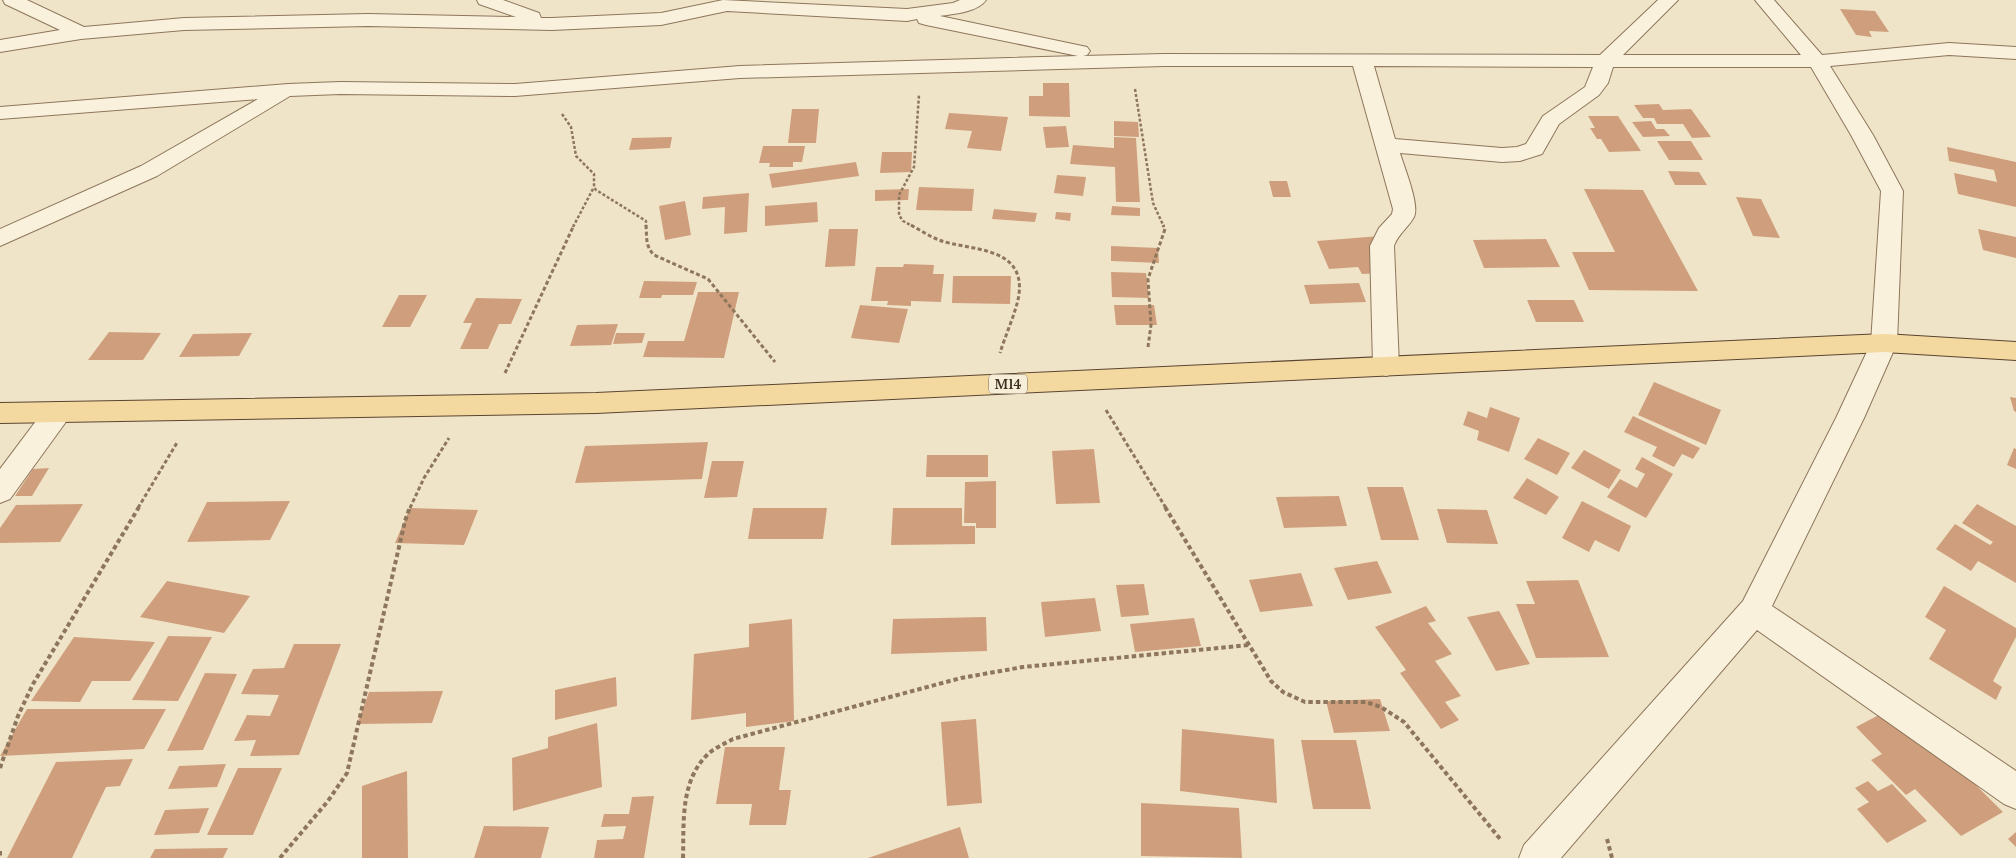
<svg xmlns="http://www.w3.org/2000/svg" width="2016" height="858" viewBox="0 0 2016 858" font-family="'Libre Baskerville',serif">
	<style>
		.building { fill: #cf9f7d }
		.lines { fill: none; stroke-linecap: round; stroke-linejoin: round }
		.minor-casing { stroke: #8d765c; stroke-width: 2 }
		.major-casing { stroke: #5b4430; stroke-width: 2 }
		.path-far2 { stroke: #8d765c; stroke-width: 2.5; stroke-dasharray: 3 2; stroke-linecap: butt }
		.path-far1 { stroke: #8d765c; stroke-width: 3; stroke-dasharray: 4 2.5; stroke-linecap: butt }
		.path { stroke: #8d765c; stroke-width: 4; stroke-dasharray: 4.5 3; stroke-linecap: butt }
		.minor { fill: #faf1dc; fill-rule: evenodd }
		.major { fill: #f3d9a0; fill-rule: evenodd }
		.labels { text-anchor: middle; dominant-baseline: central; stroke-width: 4; stroke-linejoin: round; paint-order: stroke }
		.shield { fill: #f7eed8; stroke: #756857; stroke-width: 1 }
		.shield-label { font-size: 12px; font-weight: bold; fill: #3d2e20 }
	</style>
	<rect width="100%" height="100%" fill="#f0e4c8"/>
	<path class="building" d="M1840,9l35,2 14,21 -20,-1 3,6 -16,-2z
		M1043,83h26l1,34 -41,-1v-20h14z
		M1659,104l4,6 28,-1 20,28 -19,1 -9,-14h-26l-3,-6h-11l-9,-13z
		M792,109h27l-3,34h-28z
		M949,113l59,4 -7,34 -34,-3 5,-17 -27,-2z
		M1588,116h30l23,35 -32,1 -8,-13h-4l-7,-11h5z
		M1114,121l24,1 1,15 -25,-1z
		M1651,121l5,8h8l6,7 -27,1 -11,-15z
		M1066,126l3,21 -23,1 -3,-21z
		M672,137l-2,11 -41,2 3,-12z
		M1114,137l22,1 4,64h-24l-1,-35 -45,-3 3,-19 41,3z
		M1657,141h34l12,19h-34z
		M763,146h42l-3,16h-9v5h-24l1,-4h-11z
		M1947,147l69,15v45l-58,-13 -4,-21 43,9 -3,-12 -45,-9z
		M882,152h30l-1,20 -31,1z
		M856,162l3,14 -87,12 -3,-14z
		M1668,171l31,1 8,13h-32z
		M1057,175l29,2 -3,19 -29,-3z
		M1269,181h18l4,16h-18z
		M919,187l55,2 -2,22 -56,-1z
		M909,189l-1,11 -33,1v-11z
		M1584,189l59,1 55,101 -109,-1 -17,-38h43z
		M749,193l-2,39 -23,2 1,-27 -23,2 1,-12z
		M1736,197l25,2 19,39 -27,-2z
		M685,201l6,34 -26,5 -6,-34z
		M817,202l1,20 -53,4v-20z
		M1112,206l28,2v8l-29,-1z
		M994,209l43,4 -2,9 -43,-3z
		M1056,212l15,1 -1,8 -15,-2z
		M829,229h29l-3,37 -30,1z
		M1978,229l38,8v21l-33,-8z
		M1380,236l3,37 -21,1 -4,-7 -29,2 -12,-28z
		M1546,239l14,28 -76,1 -11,-28z
		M1111,246l47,2 1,15 -48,-2z
		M904,264l30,1 -1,9h11l-3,28 -30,-1v5l-24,-1 1,-4h-17l5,-34h27z
		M1111,272l35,1 3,25 -37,-1z
		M953,276h58l-1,28 -58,-1z
		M644,281l53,1 -4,13h-31l-1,3h-22z
		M1359,283l7,19 -56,2 -6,-19z
		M698,292h41l-15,66 -81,-1 5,-16h36z
		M399,295h28l-17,32h-28z
		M476,298l46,1 -11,25h-12l-11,25h-28l12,-26h-9z
		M1527,300h47l10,22h-48z
		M860,305l48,4 -9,34 -48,-5z
		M1114,305h40l3,20h-41z
		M618,324l-7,21 -41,1 7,-21z
		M109,332l52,1 -18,27h-55z
		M252,333l-13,23 -60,1 14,-23z
		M616,333h29l-3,10 -29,1z
		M1654,382l67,28 -15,35 -68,-30z
		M2010,397l6,1v14l-2,-1z
		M1490,407l30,11 -11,34 -32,-12 2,-9 -16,-6 5,-14 19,7z
		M1633,416l67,32 -7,11 -11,-5 -8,13 -22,-11 5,-9 -33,-15z
		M1538,438l32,15 -13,22 -33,-16z
		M708,442l-6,37 -127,4 10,-37z
		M2014,448l2,1v20l-9,-4z
		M1094,449l6,54 -44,1 -4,-53z
		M1584,450l37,20 -12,19 -38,-21z
		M927,455h61v22h-62z
		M1642,457l31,17 -27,44 -39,-21 13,-18 17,9 8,-14 -10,-5z
		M712,461h32l-7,36 -33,1z
		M49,468l-17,28h-17l18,-27z
		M1527,478l32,19 -13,18 -33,-17z
		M996,481v47h-20v-5h-12l1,-41z
		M1367,487h36l16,53h-38z
		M1339,496l8,30 -63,2 -8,-31z
		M290,501l-20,39 -83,2 20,-40z
		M1582,501l49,25 -12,26 -24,-12 -6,12 -27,-14z
		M83,504l-23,38 -60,1v-15l16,-23z
		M1977,504l39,22v57l-38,-22 -7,10 -35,-22 19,-25 35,21 3,-3 -31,-19z
		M410,508l68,2 -14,35 -69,-2z
		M753,508h74l-4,31h-75z
		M893,508h69v18h13v18l-84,1z
		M1437,509l50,1 11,34 -51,-1z
		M1377,561l15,32 -44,7 -14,-32z
		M1301,573l12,33 -53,6 -11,-32z
		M1578,580l31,77 -73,1 -20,-54h19l-9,-23z
		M167,581l83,15 -26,37 -84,-16z
		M1144,584l5,31 -28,2 -5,-32z
		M1944,586l72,42v9l-23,44 9,6 -6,13 -67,-41 17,-29 -21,-13z
		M1095,598l6,33 -56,6 -4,-35z
		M1426,606l10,15 -8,2 24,31 -17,7 26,35 -16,6 14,18 -18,9 -41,-56 6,-3 -31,-43z
		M1499,611l31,53 -34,7 -29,-54z
		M986,617l1,34 -96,3 2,-35z
		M1194,618l7,28 -66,6 -5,-28z
		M792,619l2,102 -48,6v-14l-55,7 3,-66 55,-7v-23z
		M168,636l44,1 -34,64 -46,-1z
		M74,637l81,5 -25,39h-38l-12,21 -49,-1z
		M294,644h47l-42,111 -49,1 6,-16 -22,1 13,-26 23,1 9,-21 -38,-1 12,-25 31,-1z
		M205,673l32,1 -34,76 -36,1z
		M616,677l1,29 -62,14v-30z
		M443,691l-11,32 -75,1 12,-32z
		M1380,699l10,32 -56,2 -8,-32z
		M1896,706l107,106 -42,24 -46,-47 -9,6 -35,-35 11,-6 -26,-27z
		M27,709h139l-22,40 -144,7z
		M976,719l6,84 -35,3 -6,-84z
		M597,723l5,64 -89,24 -1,-53 36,-10v-11z
		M1182,729l92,10 3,64 -97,-12z
		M1301,740h55l15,69h-58z
		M725,747h60l-6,43h12l-5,35h-37l3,-21h-36z
		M133,759l-13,27 -14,1 -34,71h-65l49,-96z
		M226,764l-9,23 -49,2 11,-23z
		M238,768h44l-29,67h-46z
		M407,771l1,87h-46v-72z
		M1868,781l10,10 14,-7 35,37 -40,22 -30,-34 12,-7 -14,-14z
		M654,796l-10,62h-50l3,-18 26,-1 3,-13 -25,1 3,-13h25l3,-17z
		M1141,803l98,5 3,50 -101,-2z
		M209,808l-10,25 -45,2 11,-25z
		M484,826l65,1 -8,31h-67z
		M960,827l9,31h-101z
		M2016,832v15l-8,-8z
		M228,848l-5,10h-73l5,-9z"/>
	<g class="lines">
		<g class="minor-casing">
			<path id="minor" d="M3,0h24l57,27 100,-9 184,-4 148,3 -37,-13 -2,-4h26l36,13 2,5h11l109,-5 62,-13 184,9 46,-6 7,-3h26c-8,12 -32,14 -46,16l147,31 3,4 -3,4 -4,1 81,-2 436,1 58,-55h20l-55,55h178l-46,-55h19l48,55 127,-12 67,4v12l-67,-4 -119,11 43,69 30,56 -6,152 -33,75 -92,188 244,165v38l-12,-5 -247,-174 -196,228h-42l5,-13 219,-244 93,-183 35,-75 10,-152 -30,-56 -40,-68h-198l-5,16 -9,12 -40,29 -17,30 -22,7 -18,1 -102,-9c4,14 20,52 14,64 -6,11 -16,17 -20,29l5,120 -4,7 -9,3 -9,-3 -4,-7 -3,-120 9,-18 13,-14 1,-5 -40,-143h-189l-424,12 -225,18 -175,-2 -50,2 -133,80 -157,70v-17l141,-63 117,-67 -258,20v-12l288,-23 52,-2 175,2 225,-18 338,-10 -152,-31 -7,-2 -2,-4 -10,2 -180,-10 -66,14 -109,5 -184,-4 -184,4 -103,9 -81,13v-12l60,-10 -55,-26zM1374,66l219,1 -8,20 -42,29 -17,28 -9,3 -15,1 -107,-9z
				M58,402l10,3 4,7 -4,7 -58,80 -10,4v-34l48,-64z"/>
		</g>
		<g class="major-casing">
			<path id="major" d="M1884,334l132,8v18l-132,-8 -1288,61 -596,10v-20l596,-10z"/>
		</g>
		<path class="path-far2" d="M1135,89l18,114 11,24
			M562,114l9,13 5,29 18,18v13l2,3 50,31v6
			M573,227l21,-40
			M914,227l-11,-6 -4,-6v-20l15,-28 5,-72"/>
		<path class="path-far1" d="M646,225c1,12 -1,21 8,30l54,24 67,83
			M911,225c9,5 18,11 28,15 29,11 86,5 80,54 -2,16 -14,42 -19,59
			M1148,347l3,-22 -3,-46 17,-50 -2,-4
			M505,373l69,-148
			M1106,410l60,98
			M138,508l40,-67
			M410,508l14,-30 25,-40"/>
		<path class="path" d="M1165,507l106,174 12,11 22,10h61l15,5 23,15 97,118
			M0,768l18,-52 15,-32 106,-177
			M1607,839l5,19
			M0,851v7
			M280,858l48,-57 19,-28 58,-252 5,-14
			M683,858c1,-35 -3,-76 24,-103 7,-7 17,-11 26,-16l228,-61 62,-11 226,-22"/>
		<use href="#minor" class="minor"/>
		<use href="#major" class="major"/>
	</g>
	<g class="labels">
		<rect class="shield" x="989" y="374.5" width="38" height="19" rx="4"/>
		<g class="shield-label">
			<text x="1008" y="384">M14</text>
		</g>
	</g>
</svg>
